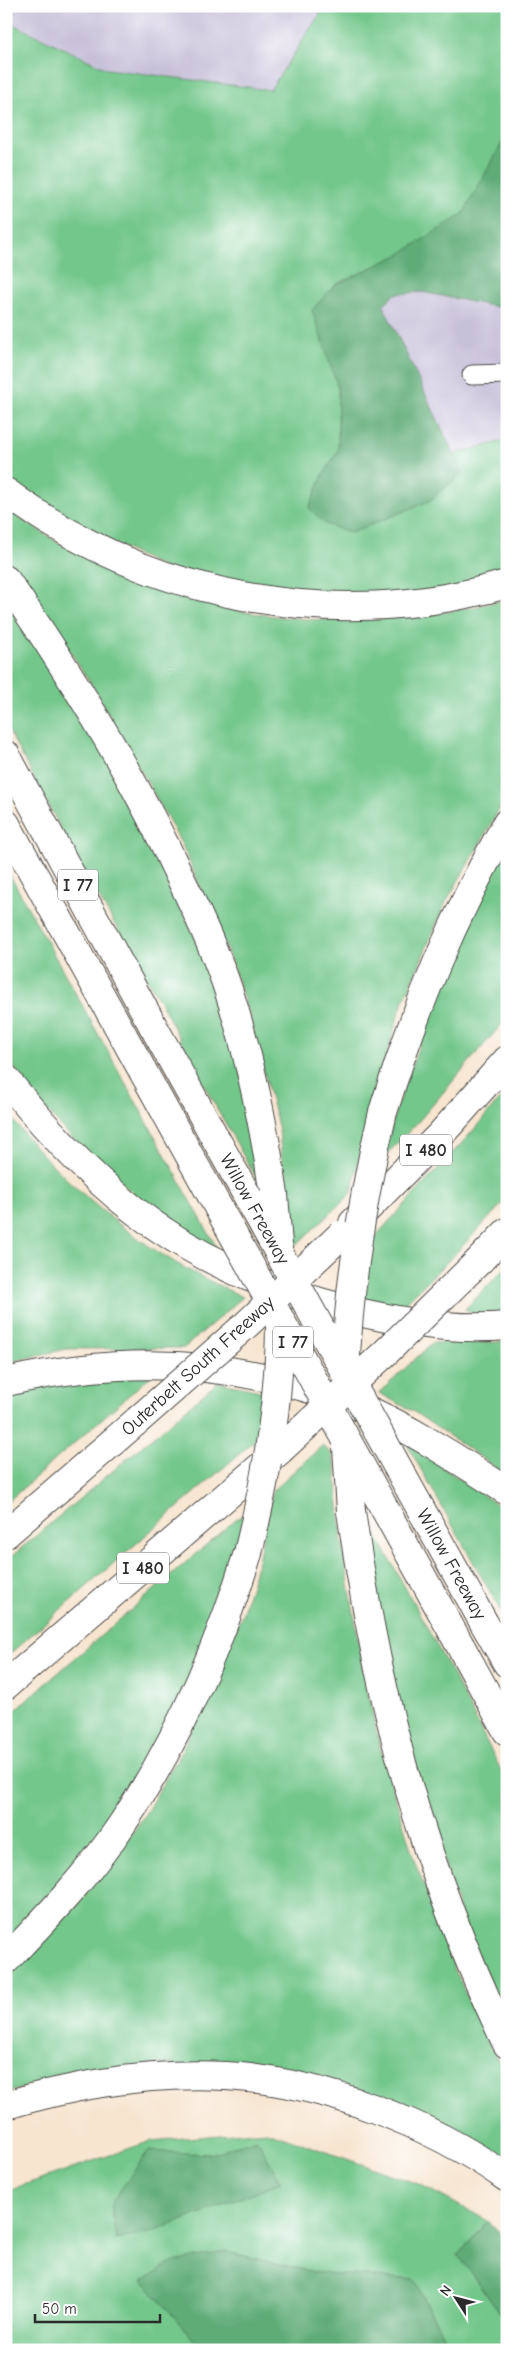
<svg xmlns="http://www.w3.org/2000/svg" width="513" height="2356" viewBox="0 0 513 2356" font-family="'Comic Neue',sans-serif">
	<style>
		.industrial { fill: #c7c0d9 }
		.green { fill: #73c78b; stroke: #4f795b }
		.forest { fill: #5eac77; stroke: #446c51 }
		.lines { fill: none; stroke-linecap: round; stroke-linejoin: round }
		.minor-casing { stroke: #4a4744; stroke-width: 21 }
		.highway-casing { stroke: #4a4744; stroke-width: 30 }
		.minor { stroke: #fff; stroke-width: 19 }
		.highway { stroke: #fff; stroke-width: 28 }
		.highway-bridge-casing { stroke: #4a4744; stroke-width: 30; stroke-linecap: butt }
		.highway-bridge { stroke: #fff; stroke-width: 28 }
		.labels { text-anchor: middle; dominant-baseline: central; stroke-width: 5; stroke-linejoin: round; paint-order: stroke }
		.shield { fill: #fff; stroke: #6b6b6b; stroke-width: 1 }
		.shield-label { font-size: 18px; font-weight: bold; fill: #2b2b2b }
		.street-label { font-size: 19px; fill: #2b2b2b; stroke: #fff }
	</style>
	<rect width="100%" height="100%" fill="#fff"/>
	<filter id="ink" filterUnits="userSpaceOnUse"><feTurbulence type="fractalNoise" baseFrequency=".02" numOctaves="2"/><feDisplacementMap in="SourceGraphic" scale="10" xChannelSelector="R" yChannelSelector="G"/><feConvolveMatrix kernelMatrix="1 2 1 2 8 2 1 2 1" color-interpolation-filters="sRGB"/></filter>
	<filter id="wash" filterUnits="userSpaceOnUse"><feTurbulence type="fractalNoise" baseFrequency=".0096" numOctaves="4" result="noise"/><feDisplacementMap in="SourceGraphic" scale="20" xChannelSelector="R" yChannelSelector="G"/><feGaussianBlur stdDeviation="1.12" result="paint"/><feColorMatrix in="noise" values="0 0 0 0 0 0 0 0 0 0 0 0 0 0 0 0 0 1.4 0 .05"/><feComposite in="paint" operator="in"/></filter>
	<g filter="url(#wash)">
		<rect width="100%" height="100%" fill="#f7e5d0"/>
		<path class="industrial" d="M6,6h314v8l-49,76 -164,-21 -101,-48z
			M507,170v270l-54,14 -70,-149 92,-84z"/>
		<path class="green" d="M320,6h187v164l-32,51 -92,84 70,149 54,-14v144l-68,17 -228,-11 -205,-98v-471l101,48 163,21 50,-76z
			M6,509c38,26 77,49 119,67 116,52 260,56 382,23v197l-62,108 -44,103 -30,97 -20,90 -56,52 -9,-76 -3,1 -4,-41 -29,-112 -21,-63 -45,-106 -19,-36 -70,-123 -71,-109 -18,-24z
			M6,598l107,170 105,217 38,147 4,53 -55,-98 -44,-84 -74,-126 -81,-151z
			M507,847v171l-89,104 -35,36 15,-55 61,-166z
			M6,868l211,380c-85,-48 -158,-110 -211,-193z
			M507,1090v109l-52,55 -54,53 -39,-8 7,-56 102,-110z
			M6,1110c36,52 108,116 162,148 24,15 50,27 75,39l-59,51 -118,1 -60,14z
			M507,1266v48h-32l-10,-5z
			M507,1342v133l-93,-63 -35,-19 53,-50z
			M153,1374l-147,129v-107l45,-12z
			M218,1382l47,10 -5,44 -254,221v-96z
			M406,1443l101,68v111z
			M323,1445l10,11 3,13 6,74 25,147 13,57 33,109 42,114 25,56 27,52v85l-32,-22 -52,-26 -64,-26 -63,-16 -136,-9 -95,12 -59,17v-114l78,-81 59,-80 40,-69 59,-134 15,-50 16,-75z
			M245,1514l-9,45 -59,152 -69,117 -102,119v-229l230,-199z
			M361,1520l10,5 83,152 53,105v241l-38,-80 -78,-259z
			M267,2131l154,54 67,36 -30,34 49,68v27h-57l-35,-70 -102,-8 -90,-21 -79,29 58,70h-196v-159l145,-50z"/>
		<path class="forest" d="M507,134v175l-85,-17 -27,2 -12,11 80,168 -34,28 -78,32 -26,-9 -16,-16 14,-33 15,-24v-63l-26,-78 23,-25 65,-31 63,-40z
			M257,2139l24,43 -131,51 -34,7 -5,-37 37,-52 62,3z
			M488,2221l19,18v84l-49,-68z
			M223,2251l90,21 102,8 35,70h-248l-59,-70 31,-18z"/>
	</g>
	<g filter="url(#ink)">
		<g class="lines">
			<g class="minor-casing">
				<path id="minor" d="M472,375l35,-1"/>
			</g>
			<g class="highway-casing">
				<path id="highway" d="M6,492c144,107 328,141 501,92
					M6,580c65,94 126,192 174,297 18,37 36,75 49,115 21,66 35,133 45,203
					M6,755l141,260
					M6,824l118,213
					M6,1079c96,122 188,192 340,230 52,13 107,22 161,17
					M383,1112c32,-103 70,-196 124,-289
					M353,1223l88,-89 66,-74
					M480,1260l27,-28
					M6,1382c119,-27 235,-23 350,23 53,22 103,55 151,86
					M351,1511c27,190 72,359 156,533
					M6,1534l132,-114
					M484,1623l23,40
					M461,1647l46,84
					M6,1685l274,-235
					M6,1960c37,-39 74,-77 105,-120 62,-87 105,-185 137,-287
					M6,2105c71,-21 146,-33 220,-29 94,5 205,47 281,102"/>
			</g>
			<use href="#minor" class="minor"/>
			<use href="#highway" class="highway"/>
			<g class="highway-bridge-casing">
				<g id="highway-bridge">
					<path id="s1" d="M147,1015l337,608"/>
					<path d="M124,1037l337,610"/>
					<path d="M274,1195l4,50"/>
					<path d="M345,1374c4,-89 17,-176 38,-262"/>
					<path d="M138,1420l109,-96 94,-89"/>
					<path d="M347,1447l4,64"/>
					<path d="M280,1450l105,-97 95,-93"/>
					<path d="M248,1553c19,-77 32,-153 32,-232"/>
				</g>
			</g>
			<use href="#highway-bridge" class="highway-bridge"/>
		</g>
	</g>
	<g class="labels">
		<g class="shield">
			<rect x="58" y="869.5" width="40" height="31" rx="4"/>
			<rect x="400" y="1134.5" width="52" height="31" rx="4"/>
			<rect x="273" y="1326.5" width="40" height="31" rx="4"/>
			<rect x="117" y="1552.5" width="52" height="31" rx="4"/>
		</g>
		<g class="shield-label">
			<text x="78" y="885">I 77</text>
			<text x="426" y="1150">I 480</text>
			<text x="293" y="1342">I 77</text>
			<text x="143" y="1568">I 480</text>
		</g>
		<g class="street-label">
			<text stroke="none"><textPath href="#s1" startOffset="222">Willow Freeway</textPath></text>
			<text transform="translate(198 1366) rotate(-42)">Outerbelt South Freeway</text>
			<text stroke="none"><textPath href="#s1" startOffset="628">Willow Freeway</textPath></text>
		</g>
	</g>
	<rect width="513" height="2356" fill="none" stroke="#fff" stroke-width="25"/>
	<g transform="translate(456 2298) rotate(306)" stroke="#ffffff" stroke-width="4" paint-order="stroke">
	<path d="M0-4L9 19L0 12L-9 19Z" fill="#2b2b2b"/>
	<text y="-8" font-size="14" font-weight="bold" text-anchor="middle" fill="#2b2b2b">N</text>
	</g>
	<path d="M35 2314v8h125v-8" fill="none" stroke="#2b2b2b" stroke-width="2.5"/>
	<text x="42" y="2314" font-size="15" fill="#2b2b2b" stroke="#ffffff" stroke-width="4" paint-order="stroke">50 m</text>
</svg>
